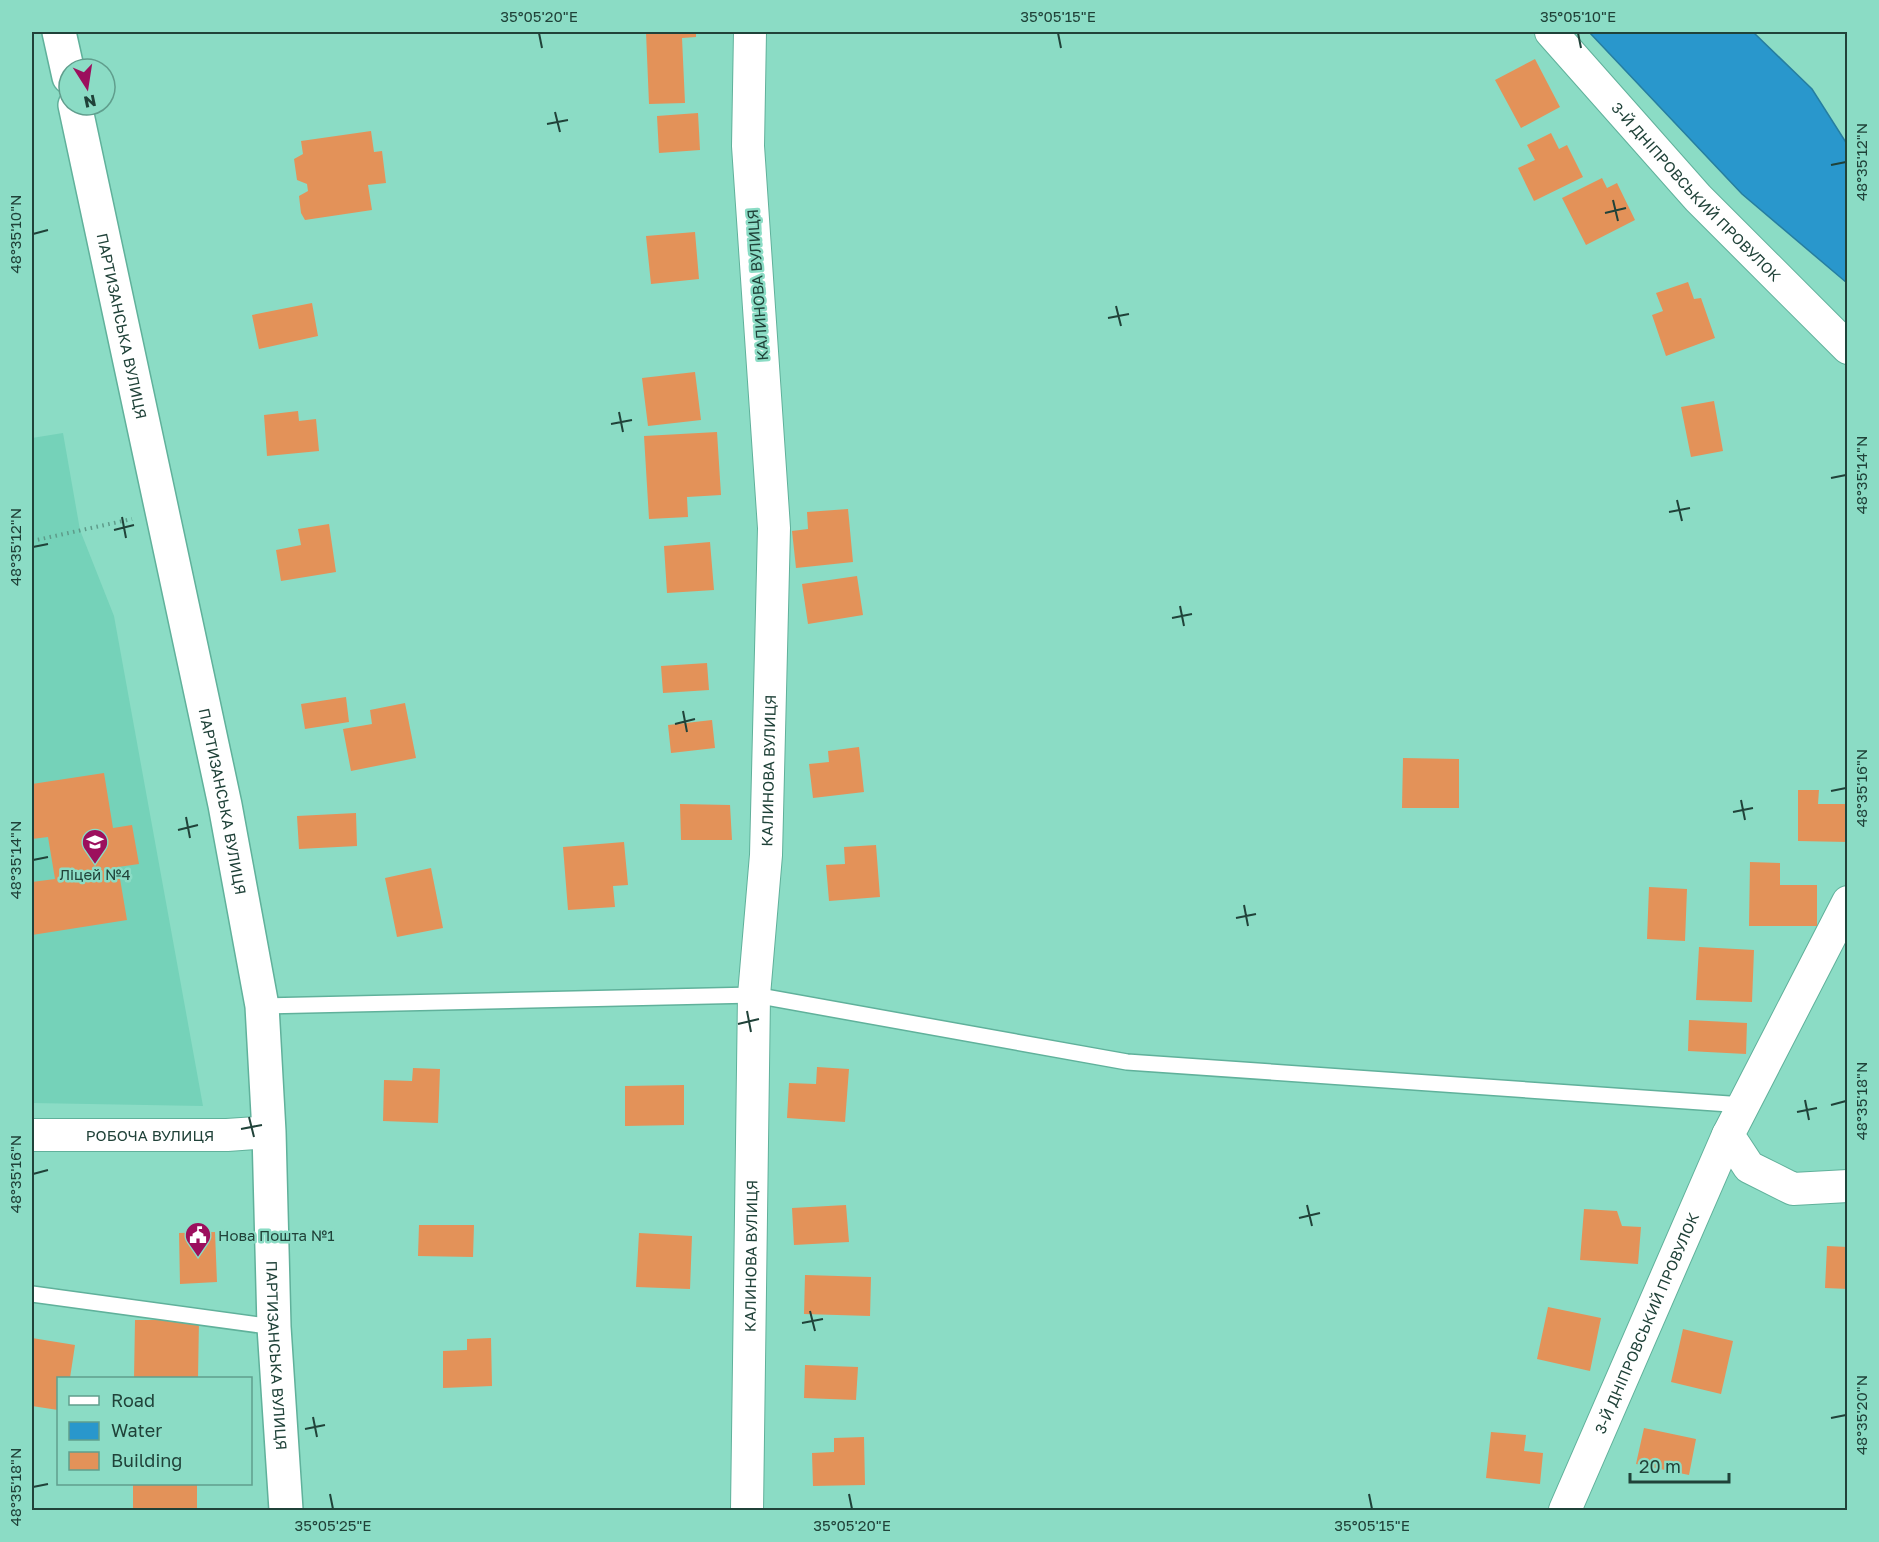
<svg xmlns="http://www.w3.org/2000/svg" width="1879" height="1542" viewBox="0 0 1879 1542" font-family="'Golos Text',sans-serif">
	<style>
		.built { fill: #75d2b9 }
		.water { fill: #2997cc; stroke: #267ea0; stroke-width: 1.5 }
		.building { fill: #e39259 }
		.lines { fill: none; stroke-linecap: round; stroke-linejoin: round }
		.service-casing { stroke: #60b19b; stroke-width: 18 }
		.minor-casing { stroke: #60b19b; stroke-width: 34 }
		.secondary-casing { stroke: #60b19b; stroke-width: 36 }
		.path { stroke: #5e9b8a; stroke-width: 4; stroke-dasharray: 1.5 4.5; stroke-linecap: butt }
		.service { stroke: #fff; stroke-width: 15 }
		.minor { stroke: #fff; stroke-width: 32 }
		.secondary { stroke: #fff; stroke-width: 33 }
		.ticks { fill: none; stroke: #204239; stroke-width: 2 }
		.labels { text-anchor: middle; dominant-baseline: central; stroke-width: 5; stroke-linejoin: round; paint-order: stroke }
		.street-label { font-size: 15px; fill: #204239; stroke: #8bdcc5 }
		.poi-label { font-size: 15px; fill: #204239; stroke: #8bdcc5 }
		.neatline { fill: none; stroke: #204239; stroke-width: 2 }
		.ticks-label { font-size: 15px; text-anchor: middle; fill: #204239 }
	</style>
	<rect width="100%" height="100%" fill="#8bdcc5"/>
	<path class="built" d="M63,433l17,97 34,86 89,490 -171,-3v-665z"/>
	<path class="water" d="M1589,32h164l59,57 35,55v139l-105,-89z"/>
	<path class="building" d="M646,32h50v5l-14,1 3,65 -36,1z
		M1535,59l25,48 -39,21 -26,-48z
		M698,113l2,37 -41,3 -2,-37z
		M371,131l3,21 8,-1 4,32 -18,2 4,25 -67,10 -4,-7 -2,-17 9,-5 -1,-7 -10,-4 -3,-21 9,-5 -2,-13z
		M1551,133l8,16 8,-4 16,32 -49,24 -16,-33 17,-8 -8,-15z
		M1602,178l5,10 10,-5 18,37 -49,25 -24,-47z
		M695,232l4,47 -48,5 -5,-48z
		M1688,282l6,17 7,-1 14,40 -49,18 -14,-41 11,-4 -7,-18z
		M312,303l6,33 -59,13 -7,-34z
		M695,372l6,48 -53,6 -6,-48z
		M1714,401l9,50 -32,6 -10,-50z
		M298,411l1,10 17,-2 3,32 -52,5 -3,-41z
		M717,432l4,63 -34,2 1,20 -39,2 -5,-83z
		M848,509l5,53 -57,6 -4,-37 16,-2 -1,-17z
		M329,524l7,48 -55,9 -5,-31 25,-5 -3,-16z
		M710,542l4,48 -47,3 -3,-47z
		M857,576l6,39 -55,9 -6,-40z
		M707,663l2,27 -46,3 -2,-27z
		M346,697l3,25 -44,7 -4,-25z
		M405,703l11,55 -65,13 -8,-42 29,-5 -2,-14z
		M712,720l3,28 -44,5 -3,-28z
		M859,747l5,45 -51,6 -4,-34 20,-2 -1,-11z
		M1403,758l56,1v49h-57z
		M104,773l9,55 19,-3 7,39 -21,3 9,53 -95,15v-53l23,-3 -7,-42 -16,2v-55z
		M1798,790h21l-1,14h30v38l-50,-1z
		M680,804l50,1 2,35h-51z
		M356,813l1,33 -58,3 -2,-33z
		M624,842l4,43 -15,1 2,21 -47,3 -5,-63z
		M876,845l4,52 -51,4 -3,-36 19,-1 -1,-17z
		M1750,862l30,1v22h37v41h-68z
		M431,868l12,60 -46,9 -12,-59z
		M1649,887l38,2 -2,52 -38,-2z
		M1699,947l55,3 -2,52 -56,-2z
		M1689,1020l58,3 -1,31 -58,-3z
		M817,1067l32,2 -4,53 -58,-4 2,-35 27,1z
		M413,1068l27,1 -2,54 -55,-2 1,-41 28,1z
		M684,1085v40l-59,1v-40z
		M846,1205l3,37 -55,3 -2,-37z
		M1584,1209l33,2 5,15 19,1 -3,37 -58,-4z
		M419,1225h55l-1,32 -55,-1z
		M215,1232l2,50 -37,2 -1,-51z
		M639,1233l53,3 -2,53 -54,-2z
		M1827,1246l21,1v42l-23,-1z
		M805,1275l66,2 -1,39 -66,-2z
		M1548,1307l53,11 -11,53 -53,-12z
		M135,1320h64l-1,58h-64z
		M1683,1329l50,12 -12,53 -50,-12z
		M32,1338l43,7 -5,33h-12v32l-26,-4z
		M491,1338l1,48 -49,2v-37l24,-1v-11z
		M805,1365l53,2 -2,33 -52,-2z
		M1644,1428l52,11 -7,36 -53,-11z
		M1491,1432l35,3 -2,16 19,2 -3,31 -54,-6z
		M864,1437l1,48 -52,1 -1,-33 22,-1v-14z
		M133,1484h64v26h-64z"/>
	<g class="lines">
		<g class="service-casing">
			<path id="service" d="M262,1006l492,-11 373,67 617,43
				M32,1294l242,33"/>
		</g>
		<g class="minor-casing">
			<g id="minor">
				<path id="s1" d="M1551,32l147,166 150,150"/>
				<path d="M1848,902l-120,233 21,32 44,22 55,-3"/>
				<path id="s2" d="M32,1135h195l42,-3"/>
				<path id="s3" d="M747,1510l7,-515 12,-140 8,-327 -26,-382 2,-114"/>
				<path id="s4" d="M1565,1510l163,-375"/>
			</g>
		</g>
		<g class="secondary-casing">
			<g id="secondary">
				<path d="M59,32l10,45"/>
				<path id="s5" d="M75,105l150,700 37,201 7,126 5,195 12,183"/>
			</g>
		</g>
		<path class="path" d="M32,541l100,-22"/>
		<use href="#service" class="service"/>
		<use href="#minor" class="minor"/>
		<use href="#secondary" class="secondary"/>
	</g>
	<path class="ticks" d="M539,33l3,15M1058,33l3,15M1578,33l3,15M555,112l5,20M547,124l21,-4M1831,165l15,-3M1613,200l5,21M1605,213l21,-5M33,234l15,-4M1116,306l5,20M1108,318l21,-4M619,412l4,20M611,424l21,-4M1831,478l15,-3M1677,500l5,21M1669,512l21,-4M122,517l4,21M114,530l20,-5M33,547l15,-3M1180,606l4,20M1172,618l20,-4M683,711l4,21M675,724l20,-5M1831,791l15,-3M1741,800l4,20M1733,812l20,-4M186,817l4,21M178,830l20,-5M33,860l15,-3M1244,905l4,21M1236,918l20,-4M747,1011l4,21M738,1024l21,-5M1805,1100l4,20M1831,1105l15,-4M1797,1112l20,-4M249,1117l5,20M241,1129l21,-4M33,1174l15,-4M1307,1205l5,21M1299,1218l21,-5M810,1311l5,20M802,1323l21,-4M313,1417l4,20M1831,1418l15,-3M305,1429l20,-4M33,1487l15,-3M330,1494l3,15M849,1494l3,15M1369,1494l3,15"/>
	<defs>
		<g id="school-pin" transform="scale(1.35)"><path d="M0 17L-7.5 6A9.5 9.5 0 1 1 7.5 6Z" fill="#9c0f5d" stroke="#8bdcc5"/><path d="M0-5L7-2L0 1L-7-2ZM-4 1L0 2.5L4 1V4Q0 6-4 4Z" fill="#fff"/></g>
		<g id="civic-pin" transform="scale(1.35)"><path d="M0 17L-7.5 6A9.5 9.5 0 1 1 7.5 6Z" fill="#9c0f5d" stroke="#8bdcc5"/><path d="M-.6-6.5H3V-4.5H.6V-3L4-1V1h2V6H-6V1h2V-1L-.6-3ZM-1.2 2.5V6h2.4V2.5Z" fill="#fff"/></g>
	</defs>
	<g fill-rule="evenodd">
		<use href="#school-pin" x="95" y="842"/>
		<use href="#civic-pin" x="198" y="1235"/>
	</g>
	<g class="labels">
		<g class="street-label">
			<text stroke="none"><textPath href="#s1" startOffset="216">3-Й ДНІПРОВСЬКИЙ ПРОВУЛОК</textPath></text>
			<text transform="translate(757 285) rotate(-94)">КАЛИНОВА ВУЛИЦЯ</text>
			<text stroke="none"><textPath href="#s5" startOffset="226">ПАРТИЗАНСЬКА ВУЛИЦЯ</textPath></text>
			<text stroke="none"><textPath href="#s3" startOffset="740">КАЛИНОВА ВУЛИЦЯ</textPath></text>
			<text stroke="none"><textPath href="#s5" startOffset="712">ПАРТИЗАНСЬКА ВУЛИЦЯ</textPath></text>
			<text stroke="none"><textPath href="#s2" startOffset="118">РОБОЧА ВУЛИЦЯ</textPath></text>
			<text stroke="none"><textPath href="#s3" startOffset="254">КАЛИНОВА ВУЛИЦЯ</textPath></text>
			<text stroke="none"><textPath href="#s4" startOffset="204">3-Й ДНІПРОВСЬКИЙ ПРОВУЛОК</textPath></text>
			<text stroke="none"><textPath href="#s5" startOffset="1270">ПАРТИЗАНСЬКА ВУЛИЦЯ</textPath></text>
		</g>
		<g class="poi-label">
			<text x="95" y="874">Ліцей №4</text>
			<text x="218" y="1235" text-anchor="start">Нова Пошта №1</text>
		</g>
	</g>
	<rect width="1879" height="1542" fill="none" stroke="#8bdcc5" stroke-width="66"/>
	<rect x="57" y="1377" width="195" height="108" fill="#8bdcc5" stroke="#609e8d" stroke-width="1.5"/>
	<rect x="69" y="1396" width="30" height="9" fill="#ffffff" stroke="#609e8d" stroke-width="1.5"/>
	<text x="111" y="1407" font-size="18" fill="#204239">Road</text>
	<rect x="69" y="1422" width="30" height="18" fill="#2997cc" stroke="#609e8d" stroke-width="1.5"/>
	<text x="111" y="1437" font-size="18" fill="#204239">Water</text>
	<rect x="69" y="1452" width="30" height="18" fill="#e39259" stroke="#609e8d" stroke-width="1.5"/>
	<text x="111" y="1467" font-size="18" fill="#204239">Building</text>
	<g transform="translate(87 87) rotate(168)"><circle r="28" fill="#8bdcc5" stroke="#609e8d" stroke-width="1.5"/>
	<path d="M0-4.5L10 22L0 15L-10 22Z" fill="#9c0f5d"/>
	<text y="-9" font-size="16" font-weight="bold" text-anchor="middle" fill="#204239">N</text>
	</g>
	<path d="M1630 1473v9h99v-9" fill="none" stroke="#204239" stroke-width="3"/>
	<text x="1639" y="1473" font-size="18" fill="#204239" stroke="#8bdcc5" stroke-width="4.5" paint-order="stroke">20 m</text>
	<rect x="33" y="33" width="1813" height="1476" class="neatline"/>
	<g class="ticks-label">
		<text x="539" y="22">35°05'20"E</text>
		<text x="1058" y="22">35°05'15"E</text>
		<text x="1578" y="22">35°05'10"E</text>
		<text transform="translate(1862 162) rotate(-90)" y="5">48°35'12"N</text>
		<text transform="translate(16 234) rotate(-90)" y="5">48°35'10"N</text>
		<text transform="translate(1862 475) rotate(-90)" y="5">48°35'14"N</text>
		<text transform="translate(16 547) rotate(-90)" y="5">48°35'12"N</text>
		<text transform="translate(1862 788) rotate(-90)" y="5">48°35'16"N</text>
		<text transform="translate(16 860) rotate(-90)" y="5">48°35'14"N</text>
		<text transform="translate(1862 1101) rotate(-90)" y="5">48°35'18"N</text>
		<text transform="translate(16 1174) rotate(-90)" y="5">48°35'16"N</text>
		<text transform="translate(1862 1415) rotate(-90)" y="5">48°35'20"N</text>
		<text transform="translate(16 1487) rotate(-90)" y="5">48°35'18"N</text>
		<text x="333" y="1531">35°05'25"E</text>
		<text x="852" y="1531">35°05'20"E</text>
		<text x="1372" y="1531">35°05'15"E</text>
	</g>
</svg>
